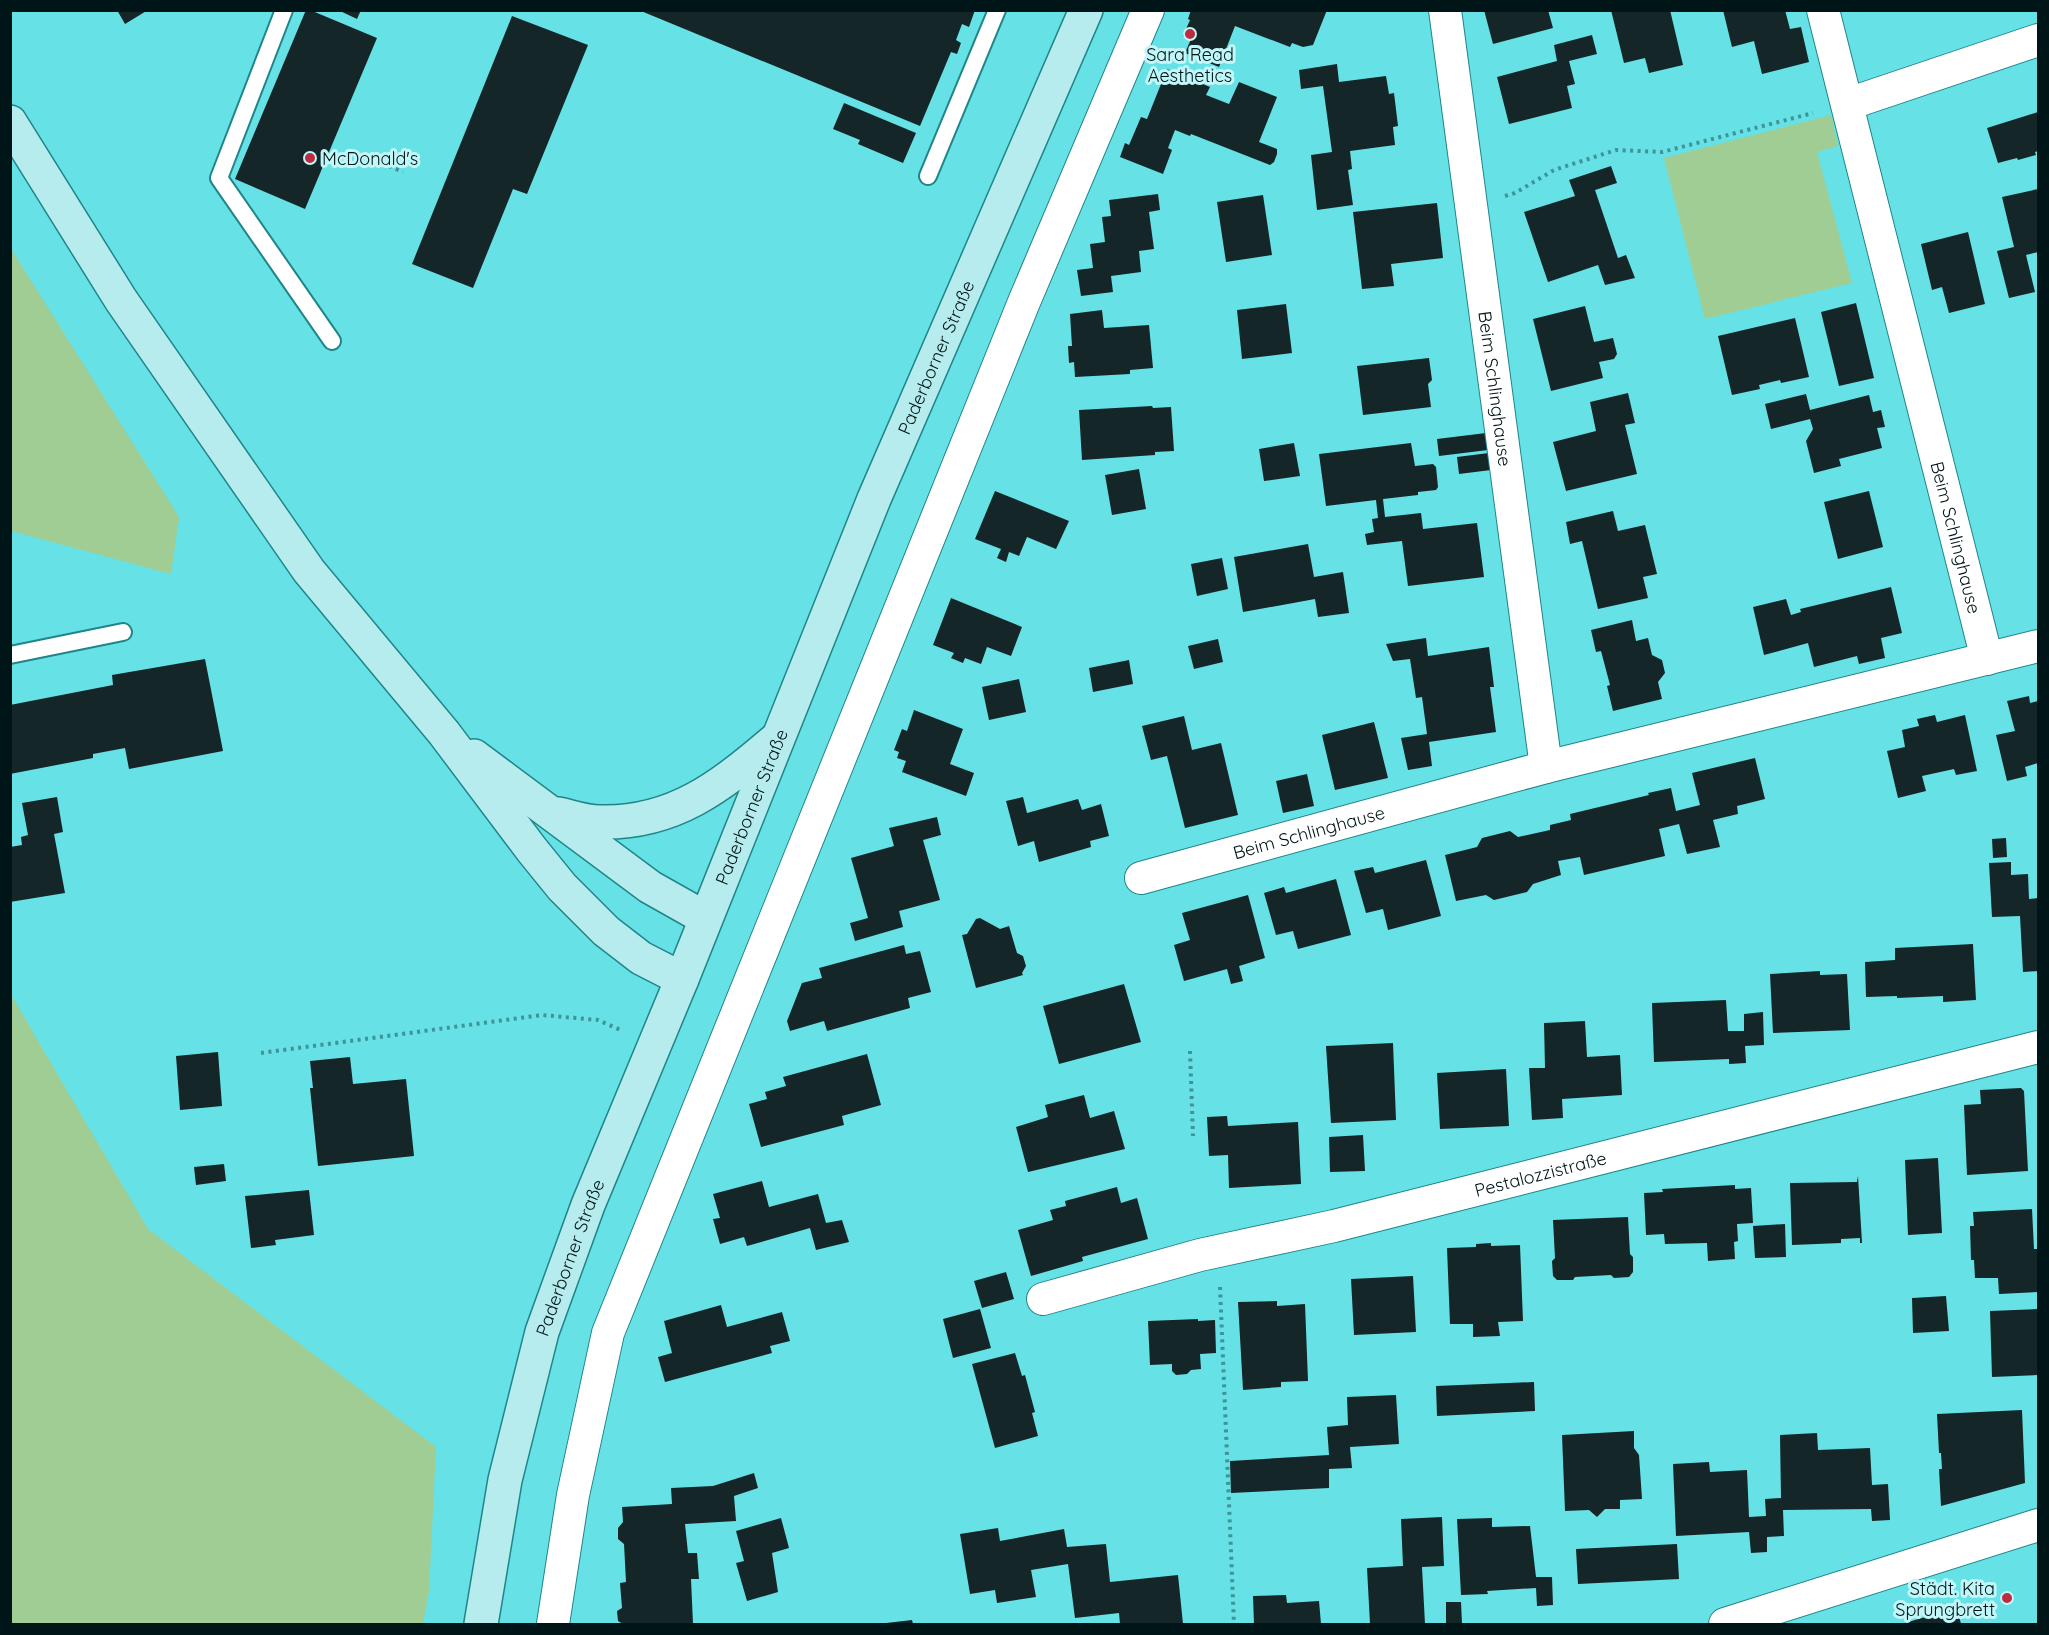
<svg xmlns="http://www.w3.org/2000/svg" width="2049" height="1635" viewBox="0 0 2049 1635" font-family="Quicksand,sans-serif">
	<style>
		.green { fill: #a0cd94 }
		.building { fill: #142627 }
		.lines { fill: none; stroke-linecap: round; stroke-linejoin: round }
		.lane-casing { stroke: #208589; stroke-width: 20 }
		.street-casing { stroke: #208589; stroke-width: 34 }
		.secondary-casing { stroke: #208589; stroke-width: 36 }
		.path { stroke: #3f9498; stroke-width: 4; stroke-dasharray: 3 4.5; stroke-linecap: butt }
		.lane { stroke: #fff; stroke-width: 16 }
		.street { stroke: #fff; stroke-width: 32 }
		.secondary { stroke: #b7ecee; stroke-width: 33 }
		.poi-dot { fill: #bc2b3e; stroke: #c2f7fa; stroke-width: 2 }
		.labels { text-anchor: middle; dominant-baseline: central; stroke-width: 6; stroke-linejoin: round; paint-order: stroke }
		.poi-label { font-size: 18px; fill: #001517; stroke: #c2f7fa }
		.street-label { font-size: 18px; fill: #001517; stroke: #c2f7fa }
	</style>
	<rect width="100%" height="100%" fill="#66e1e6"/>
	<path class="green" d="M1831,115l7,31 -21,6 35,131 -147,36 -41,-161z
		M10,247l169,270 -8,57 -160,-43z
		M10,993l138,236 288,218 -7,144 -6,33h-412z"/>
	<path class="building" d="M117,10h31l-23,14z
		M306,10h4l67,28 -72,171 -70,-30z
		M338,10h23l-4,9z
		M975,10l-6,17 -7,-3 -6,16 5,3 -4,11 -6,-2 -31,74 -279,-115z
		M1191,10h136l-14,35 -10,2 -11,-4 -2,4 -55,-21 -16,41 -34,-14 6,-14 -8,-3 7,-16 -2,-1z
		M1484,10h64l5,18 -60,16z
		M1611,10h59l13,55 -34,8 -4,-15 -21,5z
		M1723,10h62l5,19 11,-2 8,35 -47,12 -8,-33 -22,6z
		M512,16l76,29 -61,149 -14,-5 -40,99 -61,-24z
		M1592,35l5,19 -28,7 6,23 -8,2 5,22 -63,16 -12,-47 60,-16 -3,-16z
		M1337,64l2,18 47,-6 3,18 5,-1 4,33 -5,1 2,18 -45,6 2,18 -4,1 5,35 -36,5 -6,-55 21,-3 -9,-66 -22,3 -2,-19z
		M1167,69l43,18 -4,8 23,9 10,-22 38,15 -18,45 18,7v5l-3,8 -4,3 -79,-31 -1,2 -15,-6 -7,18 4,2 -9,24 -43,-17 5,-14 4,2 12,-28 6,2z
		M844,103l72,30 -13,30 -45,-19 2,-4 -27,-11z
		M2038,112v39l-3,1 1,3 -18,5 -1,-2 -19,5 -11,-35z
		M1611,166l6,17 -22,7 23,68 8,-3 9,23 -30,7 -7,-20 -50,17 -24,-70 51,-16 -6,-16z
		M2038,189v63l-12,3 9,37 -26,6 -12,-47 17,-4 -12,-50z
		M1158,194l2,16 -11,2 5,37 -15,2 2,21 -30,4 2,16 -32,4 -4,-26 16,-2 -3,-24 15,-2 -3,-25 9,-1 -2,-16z
		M1263,195l9,60 -46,7 -9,-60z
		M1437,203l6,55 -52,6 3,22 -32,3 -9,-77z
		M1968,232l17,72 -36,9 -7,-26 -10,3 -11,-46z
		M1856,303l18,75 -35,8 -18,-74z
		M1286,304l6,49 -50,6 -5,-49z
		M1585,306l9,36 19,-4 4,16 -3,5 -15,3 4,16 -52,13 -18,-72z
		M1102,310l2,18 45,-3 4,43 -23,2v4l-55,3 -1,-15 -5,1 -1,-17h4l-2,-32z
		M1795,318l14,59 -28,6 -1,-3 -21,5 1,4 -28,6 -14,-59z
		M1429,358l3,22 -4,4 3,23 -68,8 -6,-49z
		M1628,393l7,30 -10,2 12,49 -71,17 -13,-49 43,-11 -6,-29z
		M1806,394l4,16 59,-15 4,17 8,-2 4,17 -8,1 5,20 -43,11 2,7 -27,7 -8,-32 7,-12 -3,-10 -39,10 -6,-25z
		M1152,406l1,2 18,-1 3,44 -19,1v3l-73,5 -3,-50z
		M1486,433l2,17 -49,6 -2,-17z
		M1294,443l6,33 -36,5 -5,-32z
		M1411,443l4,23 18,-2 3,3 2,20 -2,3 -18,2v3l-35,4 2,18 36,-4 2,16 54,-6 7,54 -76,9 -6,-45 -35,4 -2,-11 9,-2 -2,-13 6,-1 -2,-18 -50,6 -7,-52z
		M1489,453l2,17 -32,4 -2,-17z
		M1139,469l7,40 -34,6 -7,-40z
		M995,491l74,30 -13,28 -29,-12 -8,19 -10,-4 -3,10 -9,-4 4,-9 -26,-10z
		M1869,491l14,56 -45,12 -14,-57z
		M1613,511l5,20 27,-6 12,49 -14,3 5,21 -50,11 -16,-68 -12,3 -4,-22z
		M1308,544l6,33 29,-5 6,41 -31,4 -3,-18 -72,13 -9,-55z
		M1222,558l6,31 -31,7 -6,-32z
		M1891,587l11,46 -21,5 4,20 -26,6 -2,-8 -43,11 -6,-24 -44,12 -11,-48 33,-8 5,16 10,-3 -1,-3z
		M951,598l71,29 -11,29 -24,-9 -6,17 -16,-6 -2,5 -12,-5 3,-5 -21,-8z
		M1632,620l4,21 12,-3 4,17 10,5 3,13 -7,9 4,17 -49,12 -6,-25 3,-1 -9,-34 -5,1 -5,-22z
		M1426,638l2,18 61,-9 5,40h-4l6,45 -67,10 3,24 -24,4 -7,-32 26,-4 -5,-37 -6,1 -6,-39 -17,2 -7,-17z
		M1218,639l5,23 -29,7 -6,-23z
		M205,659l18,92 -94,18 -4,-21 -32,6v4l-83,16v-69l103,-20 -1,-10z
		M1129,660l4,24 -40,8 -4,-24z
		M1019,679l7,33 -37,8 -7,-33z
		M2029,696l1,7 8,-2v62l-13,4 2,9 -20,5 -11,-46 19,-4 -8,-30z
		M914,710l49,19 -13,35 24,9 -8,23 -64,-24 4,-11 -9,-3 2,-6 -5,-2 8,-21 5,2z
		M1935,715l2,7 28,-7 12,56 -21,4 -2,-6 -32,7 4,15 -28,7 -11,-47 18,-4 -3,-17 17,-4 -2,-7z
		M1184,716l8,34 29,-7 17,72 -53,13 -18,-72 -16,4 -9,-34z
		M1374,722l14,56 -53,12 -13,-55z
		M1755,758l10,41 -28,7 1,8 -25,6 7,27 -33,7 -8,-30 -20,5 6,27 -81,19 -4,-18 -22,4 3,14 -28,9 -6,8 -33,8 -8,-5 -30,6 -11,-46 32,-8 5,-9 28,-7 8,6 32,-7v-5l21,-5 -1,-6 79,-19 -1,-2 23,-5 5,23 24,-6 -8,-32z
		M1307,774l7,32 -31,7 -7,-32z
		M57,797l6,35 -9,2 11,59 -55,9v-55l12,-2 -1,-8 7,-2 -6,-32z
		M1023,797l4,16 51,-14 4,11 19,-6 8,32 -19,5 1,6 -52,15 -5,-21 -16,5 -12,-45z
		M937,817l4,18 -18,5 17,60 -41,11 4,16 -48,14 -5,-18 18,-5 -17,-60 43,-12 -5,-18z
		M2006,838l1,19 -14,1 -1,-19z
		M1426,860l15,56 -53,14 -5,-21 -17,4 -12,-42 19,-4 2,6z
		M2011,862v13l17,-1 1,25 9,-1v73l-15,1 -3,-56 -28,1 -3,-54z
		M1336,879l15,56 -53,14 -5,-18 -17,4 -12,-42 20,-6 2,6z
		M1248,895l17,63 -26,8 4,15 -12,3 -4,-15 -43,12 -10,-36 16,-5 -8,-27z
		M980,918l20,11 9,-3 8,27 6,3 3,10 -4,7 1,2 -47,13 -14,-53 5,-1 9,-15z
		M1973,944l3,56 -33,2v-6l-46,2v-2l-31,1 -1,-35 30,-2v-12z
		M904,945l2,9 14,-3 11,41 -23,6 2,10 -83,23 -3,-10 -34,10 -3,-10 15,-38 20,-5 -3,-10z
		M1820,971v4l27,-1 3,56 -77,3 -3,-59z
		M1124,984l17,58 -82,22 -16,-58z
		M1726,1000l2,31h16v-17l19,-2 1,33 -19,1 1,17 -17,1v-5l-75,3 -2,-59z
		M1585,1021l2,36 33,-2 2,40 -60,4 1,19 -31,2 -3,-52h16l-1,-45z
		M1393,1043l3,77 -65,3 -5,-77z
		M218,1052l4,54 -42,4 -4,-54z
		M867,1054l14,51 -39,11 2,9 -83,22 -12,-43 18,-5 -2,-7 21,-6 -3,-9z
		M350,1057l3,27 53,-5 8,77 -96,10 -8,-78h3l-3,-27z
		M1506,1069l3,57 -69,3 -3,-56z
		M2021,1088l3,3 4,80 -61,4 -3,-70 17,-1 -1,-14z
		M1084,1095l6,23 24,-7 11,38 -97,23 -12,-45 32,-10 -3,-12z
		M1227,1116l1,10 70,-4 3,62 -72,4 -1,-33 -19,1 -2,-39z
		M1363,1135l2,36 -35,1 -1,-35z
		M1938,1158l4,75 -34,2 -3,-75z
		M224,1164l2,17 -30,4 -2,-18z
		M1858,1176l4,67h-2v-5l-19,1v4l-49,2 -2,-62 67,-1z
		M762,1181l7,26 49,-13 8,29 16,-3 7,22 -33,8 -6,-22 -63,18 -3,-9 -24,7 -7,-25 7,-1 -7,-24z
		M1735,1185v4l16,-1 2,35 -16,1 1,17 -4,1 1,17 -27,2 -1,-18 -42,1 -1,-10 -18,1 -2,-42 19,-1 -1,-3z
		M1117,1187l4,16 16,-5 11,41 -66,18 1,4 -52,15 -13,-46 35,-10 -3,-10 16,-4 -1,-5z
		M309,1190l5,45 -39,5 1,5 -25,3 -6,-52z
		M2032,1209l2,40h4v43l-39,2 -1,-16h-23l-1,-18h-3l-1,-34h4l-1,-14z
		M1628,1217l2,37 3,3v15l-4,5 -15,1 -3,-3 -36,2 -2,3h-16l-4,-4 -1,-15 3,-3 -2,-38z
		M1785,1224l1,33 -31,1 -2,-32z
		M1491,1243v3l29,-1 3,76 -25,1 2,14 -27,1v-13h-23l-3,-76 29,-1v-3z
		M1006,1272l8,27 -32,9 -8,-27z
		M1413,1276l3,56 -62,3 -3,-56z
		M1946,1296l3,35 -36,2 -1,-35z
		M1277,1301v5l28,-2 3,77 -27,1v5l-38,3 -5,-88z
		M721,1305l6,22 55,-15 8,29 -20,5 2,7 -107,29 -7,-25 14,-4 -8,-32z
		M980,1309l11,39 -38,10 -10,-39z
		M2038,1309v66l-46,2 -2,-66z
		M1198,1319v2l17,-1 1,33 -16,1 1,15 -10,1 -4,4 -11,1 -4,-4v-7l-22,1 -2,-44z
		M1015,1353l7,23 3,-1 10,37 -3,1 6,23 -43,12 -23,-84z
		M1534,1382l1,29 -98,5 -1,-30z
		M1396,1395l3,49 -49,3 2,21 -23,1v19l-98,5 -1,-32 99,-6 -2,-28 21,-2 -1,-28z
		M2022,1410l3,73 -84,23 -2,-37h3l-1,-16h-2l-2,-39z
		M1634,1431v17l5,7 3,44 -22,1v9h-15l-8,8 -8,-7 -24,1 -3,-76z
		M1817,1433l1,17 52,-2 2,37 16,-1 2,36 -18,1 -1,-12 -88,1 1,26 -17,1v15l-16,1 -2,-21 -73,4 -3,-72 36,-2 1,10 37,-2 2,47 17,-1 -1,-17 16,-1 -1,-63z
		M754,1473l4,15 -24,8 2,25 -51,3 3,29h9l2,26h-8l2,45h-70l-5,-3 -1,-10 5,-3 -2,-25 6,-1 -2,-38 -6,-5v-11l5,-6 -1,-15 50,-3 -1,-16 42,-2z
		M1442,1517l2,49 -22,1 3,57h-55l-3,-56 36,-2 -2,-47z
		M781,1518l8,30 -17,5 6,39 -31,9 -11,-38 8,-2 -8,-30z
		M1492,1518v9l38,-1 6,51h16l1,28 -16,1 -1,-18 -49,3 1,3 -27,1 -4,-76z
		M998,1528l2,13 64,-12 3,18 39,-3 4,38 68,-7 5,49h-63l-1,-11 -44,5 -7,-54 -37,6 5,27 -39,6 -2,-13 -25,4 -10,-60z
		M1677,1544l2,35 -101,5 -2,-35z
		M1286,1595l1,8 32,-2 2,23h-67l-1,-28z
		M1446,1602h15l1,22h-16z
		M1957,1608l4,16h-60z
		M912,1620l1,4h-27v-1z"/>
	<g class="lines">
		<g class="lane-casing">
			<path id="lane" d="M284,10l-65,168 113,163
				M928,176l69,-166
				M10,655l113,-23"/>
		</g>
		<g class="street-casing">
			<g id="street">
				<path id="s1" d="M1445,10l101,757"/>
				<path id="s2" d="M1823,10l164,649"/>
				<path d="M1848,104l190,-64"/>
				<path id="s3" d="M1141,878l405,-111 492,-121"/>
				<path id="s4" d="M1043,1299l157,-44 134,-29 704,-179"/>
				<path d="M553,1624l20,-129 35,-162 416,-1031 124,-292"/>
				<path d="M1725,1624l313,-99"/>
			</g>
		</g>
		<g class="secondary-casing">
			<g id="secondary">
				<path d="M10,122l111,178 188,271 135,162 88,117 30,37 44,44 35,27 41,21"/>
				<path d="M474,756l176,131 55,31"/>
				<path d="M559,814c13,3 27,8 41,8 74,2 121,-36 174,-81"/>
				<path id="s5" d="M481,1624l24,-144 37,-148 46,-127 94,-226 192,-480 212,-489"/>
			</g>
		</g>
		<path class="path" d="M326,158l6,1 23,-8 48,21
			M1505,196l10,-3 39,-23 62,-20 46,2 151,-39
			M1190,1051l3,85
			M261,1053l281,-38 56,5 25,11
			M1220,1287l14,337"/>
		<use href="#lane" class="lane"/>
		<use href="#street" class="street"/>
		<use href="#secondary" class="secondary"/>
	</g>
	<g class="poi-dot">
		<circle cx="1190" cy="34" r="6"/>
		<circle cx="310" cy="158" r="6"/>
		<circle cx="2007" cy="1598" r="6"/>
	</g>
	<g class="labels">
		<g class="poi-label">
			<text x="1190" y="54">Sara Read<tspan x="1190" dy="21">Aesthetics</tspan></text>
			<text x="322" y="158" text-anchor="start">McDonald's</text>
			<text x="1995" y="1588" text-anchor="end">Städt. Kita<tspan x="1995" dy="21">Sprungbrett</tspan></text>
		</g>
		<g class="street-label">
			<text stroke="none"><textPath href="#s5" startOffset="1350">Paderborner Straße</textPath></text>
			<text stroke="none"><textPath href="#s1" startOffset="382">Beim Schlinghause</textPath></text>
			<text stroke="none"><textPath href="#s2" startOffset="544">Beim Schlinghause</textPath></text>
			<text stroke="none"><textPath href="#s5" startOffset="864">Paderborner Straße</textPath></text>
			<text stroke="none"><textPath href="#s3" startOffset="174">Beim Schlinghause</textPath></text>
			<text stroke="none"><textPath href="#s4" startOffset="513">Pestalozzistraße</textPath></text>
			<text stroke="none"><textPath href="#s5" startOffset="378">Paderborner Straße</textPath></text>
		</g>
	</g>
	<rect width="2049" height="1635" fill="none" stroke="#001517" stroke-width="24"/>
</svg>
